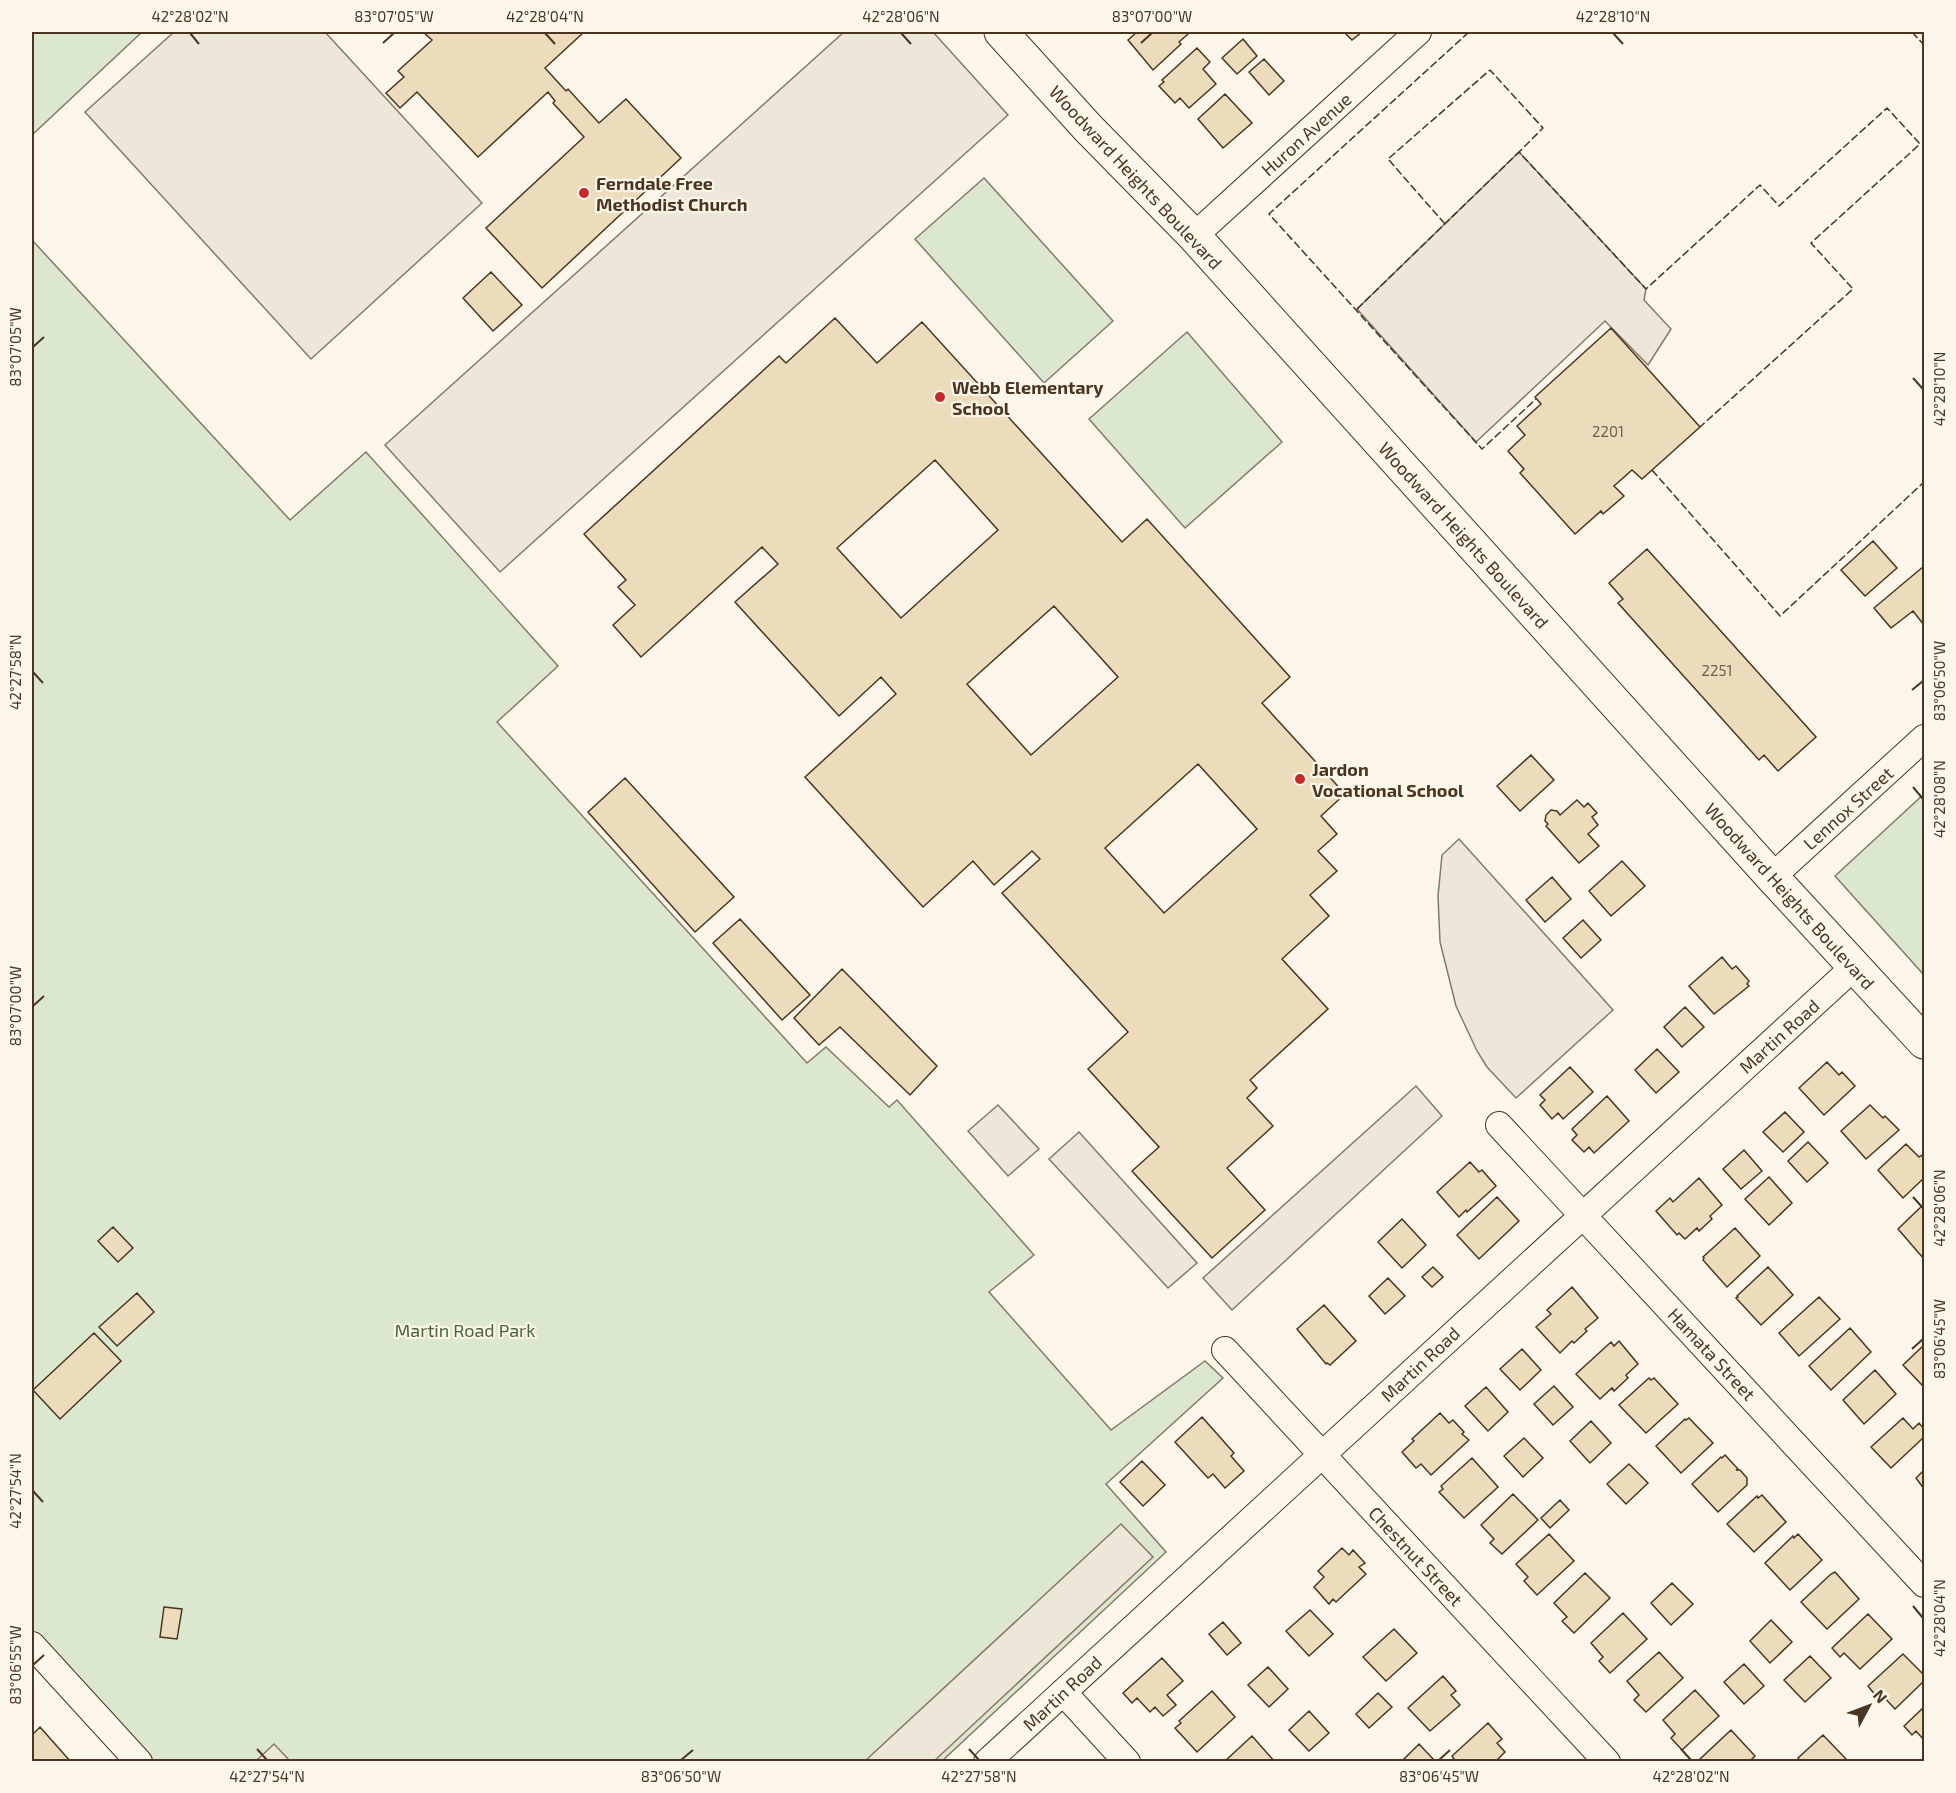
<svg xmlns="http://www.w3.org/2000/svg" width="1956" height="1793" viewBox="0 0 1956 1793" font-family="'Exo 2',sans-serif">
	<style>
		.green { fill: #dce7d0; stroke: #887966; stroke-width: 1.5 }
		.parking { fill: #ede7d9; stroke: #887966; stroke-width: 1.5 }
		.building { fill: #ecdcbc; stroke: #4a3520; stroke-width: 1.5; fill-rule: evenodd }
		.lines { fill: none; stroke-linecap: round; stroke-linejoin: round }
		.minor-casing { stroke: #4a3520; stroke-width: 28 }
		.tertiary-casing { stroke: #4a3520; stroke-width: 35 }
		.minor { stroke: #fbf6e9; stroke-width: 26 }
		.tertiary { stroke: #fbf6e9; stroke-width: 33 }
		.fence { stroke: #4a3520; stroke-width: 1.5; stroke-dasharray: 8 3; stroke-linecap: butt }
		.ticks { fill: none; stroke: #4a3520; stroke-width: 2 }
		.poi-dot { fill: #c62828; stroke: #fbf6e9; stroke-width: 2 }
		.labels { text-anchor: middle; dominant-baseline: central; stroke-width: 4.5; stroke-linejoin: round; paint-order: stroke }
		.number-label { font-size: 15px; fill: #725f47 }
		.street-label { font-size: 18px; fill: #4a3520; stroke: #fbf6e9 }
		.poi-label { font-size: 18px; font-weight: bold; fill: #4a3520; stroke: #fbf6e9; text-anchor: start }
		.park-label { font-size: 18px; fill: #436837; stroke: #fbf6e9 }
		.neatline { fill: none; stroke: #4a3520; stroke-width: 2 }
		.ticks-label { font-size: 15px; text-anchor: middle; fill: #4a3520 }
	</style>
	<rect width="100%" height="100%" fill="#fbf6e9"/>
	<path class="green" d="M32,32h110l-110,103z
		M984,178l129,143 -69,62 -129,-144z
		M32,240l258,280 76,-68 192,214 -61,56 310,341 19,-16 63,60 8,-7 137,155 -45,37 122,138 94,-69 18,17 -117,106 60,68 -224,209h-801l-109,-118z
		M1187,332l95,110 -97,86 -96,-109z
		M1924,794v181l-89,-99z"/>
	<path class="parking" d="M174,32h151l157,171 -171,156 -226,-247z
		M844,32h89l75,83 -508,457 -115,-127z
		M1519,152l127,137 -2,11 27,29 -23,36 -43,-44 -129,121 -119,-133z
		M1459,839l154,171 -97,88 -29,-31 -10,-16 -21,-45 -16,-64 -2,-46 4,-41z
		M1416,1086l26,30 -210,194 -29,-32z
		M998,1105l41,44 -31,27 -40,-45z
		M1079,1132l118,131 -29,25 -119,-129z
		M1121,1524l32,33 -219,204h-69z
		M274,1744l16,17h-34z"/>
	<path class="building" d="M423,32h161l-39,36 21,23 2,-2 31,34 27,-24 55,59 -139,130 -56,-60 98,-91 -31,-34 2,-2 -7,-9 -70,65 -61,-65 -17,16 -14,-15 18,-16 -6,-6 34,-31z
		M1137,32h49l2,2 -9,8 2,2 -28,26 -25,-30z
		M1344,32h18l-10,8z
		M1243,39l14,17 -20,18 -15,-16z
		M1197,48l13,14 -7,7 13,15 -27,24 -9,-10 -5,5 -16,-17 5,-4 -2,-2z
		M1264,59l20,22 -15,14 -20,-23z
		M1225,94l27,29 -29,25 -25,-29z
		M491,272l31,33 -29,26 -30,-33z
		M835,318l42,45 45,-41 200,220 25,-23 143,158 -28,26 83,91 -24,22 16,18 -19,17 19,20 -27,24 19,21 -47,43 46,50 -78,71 7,8 -10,10 26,28 -46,42 38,42 -53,48 -80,-87 27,-24 -71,-78 40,-37 -126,-139 38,-34 -8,-8 -38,34 -21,-24 -50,46 -118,-130 91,-83 -15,-17 -42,39 -104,-114 43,-38 -16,-17 -121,110 -28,-32 22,-20 -17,-18 8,-7 -42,-46 195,-178 7,7zM935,460l63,70 -97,88 -64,-70zM1054,606l64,71 -87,78 -64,-71zM1198,764l59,65 -93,84 -59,-65z
		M1611,328l89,99 -58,52 -10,-9 -18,16 10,10 -21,18 -2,-3 -26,23 -55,-61 4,-4 -16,-18 17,-16 -8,-9 24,-22 -6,-7z
		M1873,541l24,27 -32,28 -24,-26z
		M1647,549l169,188 -38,34 -14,-16 -5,5 -141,-157 5,-4 -14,-16z
		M1924,566v59l-11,-14 -22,17 -17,-20z
		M1531,755l23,25 -34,31 -23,-25z
		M625,778l109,119 -39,35 -107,-120z
		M1577,800l7,7 4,-4 9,10 -5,4 6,8 -10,9 11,12 -20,17 -33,-37 2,-2 -3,-3 1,-6 5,-5 6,1 3,4z
		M1622,861l23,25 -34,30 -22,-25z
		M1552,877l19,22 -26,23 -19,-22z
		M740,919l70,76 -28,25 -69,-77z
		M1583,920l18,20 -20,18 -18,-20z
		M1722,957l10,12 4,-3 13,15 -2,3 2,2 -35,28 -25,-28z
		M842,969l95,97 -27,29 -70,-68 -21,18 -25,-27z
		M1685,1007l19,20 -22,20 -18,-20z
		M1657,1049l22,23 -23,21 -21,-23z
		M1827,1062l12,13 3,-3 13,14 -31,29 -25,-27z
		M1570,1067l23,25 -30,27 -5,-6 -6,6 -12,-14 5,-5 -5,-5z
		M1607,1096l22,25 -35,32 -5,-6 -5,5 -12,-12 5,-5 -5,-6z
		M1870,1105l13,13 2,-2 14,14 -33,29 -25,-28z
		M1785,1112l19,20 -21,20 -20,-20z
		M1808,1142l20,21 -21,19 -19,-21z
		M1906,1144l13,13 3,-2 2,3v20l-21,20 -25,-28z
		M1744,1150l18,21 -21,18 -18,-20z
		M1470,1162l9,10 3,-2 14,16 -29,26 -1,-2 -7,7 -22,-25z
		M1769,1177l23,26 -23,22 -24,-26z
		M1699,1178l23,27 -12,11 2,3 -13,12 -2,-3 -12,11 -6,-6 -2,2 -21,-24 14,-13 3,4z
		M1497,1197l22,24 -40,38 -22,-24z
		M1924,1204v55l-26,-30z
		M1402,1219l24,26 -24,23 -24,-26z
		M113,1227l20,21 -15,14 -20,-21z
		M1735,1228l25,28 -33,31 -24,-27 1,-2 -1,-1z
		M1433,1267l10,10 -11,10 -10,-10z
		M1768,1267l25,28 -32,30 -25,-27 2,-1 -1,-1z
		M1388,1278l17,18 -20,18 -16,-18z
		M1572,1287l26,31 -13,11 2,2 -13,12 -2,-2 -12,12 -24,-26 15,-13 -4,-4z
		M137,1293l17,19 -37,34 -18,-19z
		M1819,1297l21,22 -41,37 -20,-23z
		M1324,1305l32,36 -26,24 -3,-2 -1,1 -29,-35z
		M1850,1328l21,24 -40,38 -22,-24z
		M94,1333l27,28 -61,58 -27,-29z
		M1619,1341l19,23 -12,11 2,3 -14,13 -2,-3 -12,11 -24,-25 35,-32 3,4z
		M1923,1346l1,2v34l-2,3 -19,-20z
		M1522,1349l19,21 -21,20 -20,-21z
		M1875,1370l21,24 -32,30 -21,-24z
		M1649,1378l2,2 3,-2 24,26 -32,29 -27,-28z
		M1554,1386l19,21 -20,18 -19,-21z
		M1486,1387l22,25 -20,19 -23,-25z
		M1440,1413l9,10 4,-3 11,12 -2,2 7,6 -38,35 -10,-11 -5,4 -14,-16 12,-11 -2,-2z
		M1202,1417l32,36 -3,3 13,15 -19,17 -12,-14 -5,4 -33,-36z
		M1689,1418l24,25 -32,30 -25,-27 29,-27 1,1z
		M1903,1418l10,11 6,-6 5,6v8l-33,31 -20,-21z
		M1591,1421l20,22 -21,20 -20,-22z
		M1524,1438l19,20 -20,19 -19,-21z
		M1725,1455l13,14 -2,1h4l7,8v7l-29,27 -26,-28 29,-27 1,1z
		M1472,1458l26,29 -34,31 -25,-26 4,-3 -2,-3z
		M1142,1461l23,24 -22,21 -23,-24z
		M1629,1464l19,19 -22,21 -19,-20z
		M1924,1470v19l-8,-11z
		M1513,1494l25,26 -36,34 -12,-11 4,-4 -13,-14z
		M1762,1495l24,27 -32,30 -27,-28 30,-28 1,2z
		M1560,1500l9,10 -19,18 -9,-10z
		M1549,1534l25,27 -37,34 -13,-14 4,-4 -12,-13z
		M1798,1534l24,26 -32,30 -25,-27 28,-27 1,2z
		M1342,1548l7,7 4,-5 12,13 -6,4 7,7 -30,28 -3,-3 -4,5 -15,-17 10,-10 -6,-6z
		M1835,1572l24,27 -32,30 -26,-27 30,-28z
		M1585,1573l25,25 -36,35 -12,-12 5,-4 -13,-14z
		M1672,1583l21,21 -22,21 -20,-22z
		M164,1607l18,2 -5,30 -17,-2z
		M1310,1610l23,24 -24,22 -23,-25z
		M1623,1613l24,26 -37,34 -11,-12 4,-4 -12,-14z
		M1868,1614l24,25 -32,30 -16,-16 -4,4 -8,-9z
		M1771,1620l21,22 -22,21 -20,-22z
		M1223,1622l18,21 -14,12 -18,-21z
		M1394,1629l23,24 -31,28 -23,-24z
		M1659,1652l24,26 -37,34 -12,-12 5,-5 -12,-14z
		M1903,1654l21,21v6l-29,28 -15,-16 -4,3 -8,-10z
		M1810,1656l21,22 -26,24 -21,-22z
		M1162,1658l21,23 -16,14 9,10 -13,11 -8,-9 -5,5 -13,-14 -5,5 -9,-10z
		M1744,1664l20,22 -20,18 -20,-22z
		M1268,1667l20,22 -19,18 -21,-22z
		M1443,1676l13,15 -5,4 9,10 -30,26 -22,-23z
		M1695,1690l24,26 -37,34 -11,-12 4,-4 -12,-14z
		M1212,1691l23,26 -38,35 -22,-24 6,-5 -2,-2z
		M1378,1693l14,14 -23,21 -13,-14z
		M1924,1707v33l-8,-9 -4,4 -8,-9z
		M1309,1711l20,22 -20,18 -20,-21z
		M1488,1723l14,16 -5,4 8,9 -10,10h-39l-4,-6z
		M40,1727l31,35h-39v-27z
		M1731,1730l24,26 -6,6h-49l-1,-2z
		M1823,1735l23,24 -3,3h-41l-4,-4z
		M1252,1736l23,26h-51z
		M1419,1744l16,17 -34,1z"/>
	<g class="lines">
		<g class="minor-casing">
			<path id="minor" d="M1194,236l224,-204
				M1772,877l152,-139
				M1499,1125l425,459
				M1225,1350l382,412
				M32,1645l107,117
				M1063,1692l64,70
				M987,1762l867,-795"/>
		</g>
		<g class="tertiary-casing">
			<path id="tertiary" d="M1001,32l87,96 106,108 578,641 152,165"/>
		</g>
		<use href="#minor" class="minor"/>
		<use href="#tertiary" class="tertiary"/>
		<path class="fence" d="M1469,32l-200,182 213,235 54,-50
			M1912,32l12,13
			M1445,224l-57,-65 102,-89 53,58 -24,24
			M1357,309l162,-157 127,137 114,-104 19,21 108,-98 33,36 -109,99 42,46 -153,138
			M1652,470l128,146 144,-134"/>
	</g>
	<path class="ticks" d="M190,33l9,11M545,33l10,11M901,33l10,11M1613,33l10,11M383,43l11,-10M1141,43l11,-10M33,347l11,-10M1913,378l10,11M33,672l10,11M1912,690l11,-9M1913,787l10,12M33,1006l11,-10M1913,1197l10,11M1912,1349l11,-10M33,1491l10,11M1913,1606l10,12M33,1665l11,-10M257,1749l10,11M969,1749l10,11M1681,1749l10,11M681,1760l12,-10M1439,1760l11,-10"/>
	<g class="poi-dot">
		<circle cx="584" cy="193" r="6"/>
		<circle cx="940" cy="397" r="6"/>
		<circle cx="1300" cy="779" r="6"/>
	</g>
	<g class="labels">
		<g class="number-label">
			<text x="1608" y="431">2201</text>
			<text x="1717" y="670">2251</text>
		</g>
		<g class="street-label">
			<text transform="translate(1306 134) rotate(-42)">Huron Avenue</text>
			<text transform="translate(1136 177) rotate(47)">Woodward Heights Boulevard</text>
			<text transform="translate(1464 535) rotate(48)">Woodward Heights Boulevard</text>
			<text transform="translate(1848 808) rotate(-42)">Lennox Street</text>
			<text transform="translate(1790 896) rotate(48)">Woodward Heights Boulevard</text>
			<text transform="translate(1779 1036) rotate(-42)">Martin Road</text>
			<text transform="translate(1712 1354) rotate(47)">Hamata Street</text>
			<text transform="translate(1420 1364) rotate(-43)">Martin Road</text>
			<text transform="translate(1416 1556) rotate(47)">Chestnut Street</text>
			<text transform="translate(1062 1693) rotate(-43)">Martin Road</text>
		</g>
		<g class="poi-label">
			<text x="596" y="183">Ferndale Free<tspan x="596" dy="21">Methodist Church</tspan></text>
			<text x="952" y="387">Webb Elementary<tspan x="952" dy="21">School</tspan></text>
			<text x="1312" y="769">Jardon<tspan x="1312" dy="21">Vocational School</tspan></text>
		</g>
		<g class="park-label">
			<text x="465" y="1330">Martin Road Park</text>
		</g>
	</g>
	<rect width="1956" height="1793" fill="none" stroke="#fbf6e9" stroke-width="66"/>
	<g transform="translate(1869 1706) rotate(49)" stroke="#fbf6e9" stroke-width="4.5" paint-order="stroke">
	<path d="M0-4.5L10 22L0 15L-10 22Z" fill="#4a3520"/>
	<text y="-9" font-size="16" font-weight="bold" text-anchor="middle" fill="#4a3520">N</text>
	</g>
	<rect x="33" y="33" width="1890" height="1727" class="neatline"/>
	<g class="ticks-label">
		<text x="190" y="22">42°28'02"N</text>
		<text x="394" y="22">83°07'05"W</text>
		<text x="545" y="22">42°28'04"N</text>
		<text x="901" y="22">42°28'06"N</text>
		<text x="1152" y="22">83°07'00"W</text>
		<text x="1613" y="22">42°28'10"N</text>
		<text transform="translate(16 347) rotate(-90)" y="5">83°07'05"W</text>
		<text transform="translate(1940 389) rotate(-90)" y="5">42°28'10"N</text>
		<text transform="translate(16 672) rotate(-90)" y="5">42°27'58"N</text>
		<text transform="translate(1940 681) rotate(-90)" y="5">83°06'50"W</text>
		<text transform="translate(1940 799) rotate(-90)" y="5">42°28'08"N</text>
		<text transform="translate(16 1006) rotate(-90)" y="5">83°07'00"W</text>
		<text transform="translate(1940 1208) rotate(-90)" y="5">42°28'06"N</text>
		<text transform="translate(1940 1339) rotate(-90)" y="5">83°06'45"W</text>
		<text transform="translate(16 1491) rotate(-90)" y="5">42°27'54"N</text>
		<text transform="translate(1940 1618) rotate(-90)" y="5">42°28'04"N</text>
		<text transform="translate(16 1665) rotate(-90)" y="5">83°06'55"W</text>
		<text x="267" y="1782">42°27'54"N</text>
		<text x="681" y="1782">83°06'50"W</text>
		<text x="979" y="1782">42°27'58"N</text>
		<text x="1439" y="1782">83°06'45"W</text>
		<text x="1691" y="1782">42°28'02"N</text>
	</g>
</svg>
